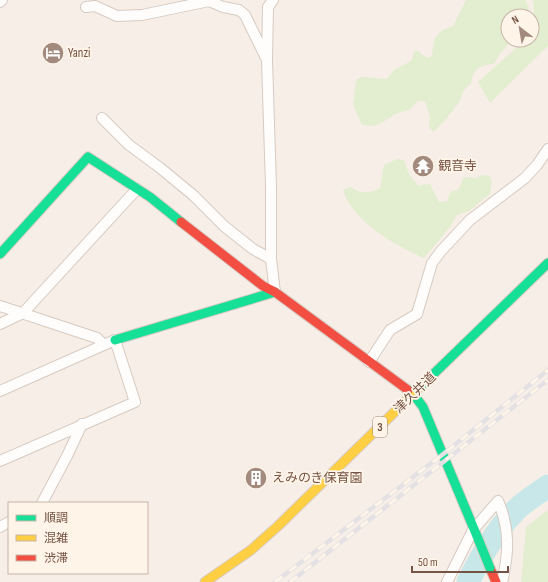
<svg xmlns="http://www.w3.org/2000/svg" width="548" height="582" viewBox="0 0 548 582" font-family="'Sofia Sans Condensed','Noto Sans JP',sans-serif">
	<style>
		.green { fill: #e3edd0 }
		.lines { fill: none; stroke-linecap: round; stroke-linejoin: round }
		.river { stroke: #c7e7e8; stroke-width: 23 }
		.street-casing { stroke: #d6cac2; stroke-width: 12 }
		.fast-casing { stroke: #d8cbc3; stroke-width: 11 }
		.slow-casing { stroke: #d8cbc3; stroke-width: 11 }
		.jam-casing { stroke: #d8cbc3; stroke-width: 11 }
		.street { stroke: #fefdfb; stroke-width: 10 }
		.fast { stroke: #16e098; stroke-width: 9 }
		.slow { stroke: #ffcf43; stroke-width: 9 }
		.jam { stroke: #f24e42; stroke-width: 9 }
		.rail-casing { stroke: #e3e1e4; stroke-width: 4.5 }
		.rail { stroke: #fff4e8; stroke-width: 3; stroke-dasharray: 9; stroke-linecap: butt }
		.fast-bridge-casing { stroke: #d8cbc3; stroke-width: 11; stroke-linecap: butt }
		.fast-bridge { stroke: #16e098; stroke-width: 9 }
		.labels { text-anchor: middle; dominant-baseline: central; stroke-width: 3.5; stroke-linejoin: round; paint-order: stroke }
		.shield { fill: #fff4e8; stroke: #9f8476; stroke-width: 1 }
		.shield-label { font-size: 12px; font-weight: bold; fill: #765445 }
		.poi-label { font-size: 13px; fill: #765445; stroke: #fff4e8; text-anchor: start }
		.street-label { font-size: 13px; fill: #765445; stroke: #fff4e8 }
	</style>
	<rect width="100%" height="100%" fill="#f7efe7"/>
	<path class="green" d="M466,0h59l4,7 -1,9h-20v24h5l-11,11 -8,13c-14,1 -21,5 -23,20 -11,8 -7,9 -12,18 -4,7 -20,26 -26,30l-4,-5 1,-10 -5,-16h-7l-9,9 -14,4 -10,7 -11,5 -12,-1 -9,-20 3,-25 5,-3 26,2 7,-9 17,-9 4,-10h3l9,7 5,-2c2,-18 2,-24 21,-30z
		M533,0h15v46l-58,57 -12,-21 47,-42h7c0,-15 3,-24 1,-40z
		M397,159l7,1 5,14 9,11 12,-1 9,18 8,-1 4,-10 7,-1 6,-13 12,1 6,-3 8,1 2,6 -2,12 -21,17 -12,4 -7,12 -26,31c-27,-11 -73,-38 -81,-68l7,-3c12,7 18,7 30,1l4,-23z
		M548,510v72h-27l5,-55z"/>
	<g class="lines">
		<path class="river" d="M468,582c14,-27 28,-53 50,-74 9,-8 20,-15 30,-22"/>
		<g class="street-casing">
			<path id="street" d="M273,0l-5,7 -1,53 4,127v72l4,33
				M0,2l2,-2
				M86,7l9,-1 22,10 25,-1 67,-14 14,6 16,3 6,5 21,43
				M102,118l27,27 30,22 34,28 31,31 29,23 18,10
				M0,306l97,32 7,7
				M0,324l23,-11 114,-124
				M369,362l21,-32 27,-16 15,-51 9,-12 29,-31 55,-42 12,-13 11,-16
				M0,391l115,-51 20,62 -135,59
				M42,503l25,-47 15,-32
				M0,527l9,-5
				M447,582l26,-52 25,-29c12,27 11,52 4,81"/>
		</g>
		<g class="fast-casing">
			<path id="fast" d="M0,254l88,-97 62,40 31,25
				M115,340l160,-48
				M418,389l130,-126
				M408,390l6,5 9,12 56,134"/>
		</g>
		<g class="slow-casing">
			<path id="slow" d="M205,582l46,-32 27,-24 140,-137"/>
		</g>
		<g class="jam-casing">
			<path id="jam" d="M181,222l82,64 12,6 133,98
				M490,568l6,14"/>
		</g>
		<use href="#street" class="street"/>
		<use href="#fast" class="fast"/>
		<use href="#slow" class="slow"/>
		<use href="#jam" class="jam"/>
		<g class="rail-casing">
			<path id="rail" d="M275,582l167,-127 106,-85
				M290,582l258,-202"/>
		</g>
		<use href="#rail" class="rail"/>
		<g class="fast-bridge-casing">
			<path id="fast-bridge" d="M479,541l11,27"/>
		</g>
		<use href="#fast-bridge" class="fast-bridge"/>
	</g>
	<defs>
		<g id="hotel-disc" transform="scale(1.15)"><circle r="9.5" fill="#a38a7e" stroke="#fff4e8"/><path d="M-6-4.5h1.5V1H6V5H4.5V3h-9V5H-6ZM-4 0a1.8 1.8 0 1 1 3.6 0ZM.5 0V-2.5h3Q6-2.5 6 0Z" fill="#fff"/></g>
		<g id="temple-disc" transform="scale(1.15)"><circle r="9.5" fill="#a38a7e" stroke="#fff4e8"/><path d="M0-6L5-2H3V0L6.5 2.5H4V6H1.5V3h-3V6H-4V2.5H-6.5L-3 0V-2H-5Z" fill="#fff"/></g>
		<g id="building-disc" transform="scale(1.15)"><circle r="9.5" fill="#a38a7e" stroke="#fff4e8"/><path d="M-4-6H4V6H1V3H-1V6H-4ZM-2.5-4.3h1.7v1.8h-1.7ZM.8-4.3h1.7v1.8H.8ZM-2.5-1h1.7V.8h-1.7ZM.8-1h1.7V.8H.8Z" fill="#fff"/></g>
	</defs>
	<g fill-rule="evenodd">
		<use href="#hotel-disc" x="53" y="53"/>
		<use href="#temple-disc" x="423" y="166"/>
		<use href="#building-disc" x="256" y="478"/>
	</g>
	<g class="labels">
		<rect class="shield" x="373" y="417" width="14" height="20" rx="3"/>
		<g class="shield-label">
			<text x="380" y="427">3</text>
		</g>
		<g class="poi-label">
			<text x="68" y="53">Yanzi</text>
			<text x="438" y="166">観音寺</text>
			<text x="272" y="478">えみのき保育園</text>
		</g>
		<g class="street-label">
			<text transform="translate(415 393) rotate(-44)">津久井道</text>
		</g>
	</g>
	<rect x="8" y="502" width="140" height="72" fill="#fff4e8" stroke="#c8b4a7"/>
	<rect x="16" y="515" width="20" height="6" fill="#16e098" stroke="#c8b4a7"/>
	<text x="44" y="522" font-size="12" fill="#765445">順調</text>
	<rect x="16" y="535" width="20" height="6" fill="#ffcf43" stroke="#c8b4a7"/>
	<text x="44" y="542" font-size="12" fill="#765445">混雑</text>
	<rect x="16" y="555" width="20" height="6" fill="#f24e42" stroke="#c8b4a7"/>
	<text x="44" y="562" font-size="12" fill="#765445">渋滞</text>
	<g transform="translate(520 28) rotate(329)"><circle r="19" fill="#fff4e8" stroke="#c8b4a7"/>
	<path d="M0-3L7 15L0 10L-7 15Z" fill="#a38a7e"/>
	<text y="-6" font-size="11" font-weight="bold" text-anchor="middle" fill="#765445">N</text>
	</g>
	<path d="M412 566v6h96v-6" fill="none" stroke="#765445" stroke-width="2"/>
	<text x="418" y="566" font-size="12" fill="#765445" stroke="#fff4e8" stroke-width="3" paint-order="stroke">50 m</text>
</svg>
